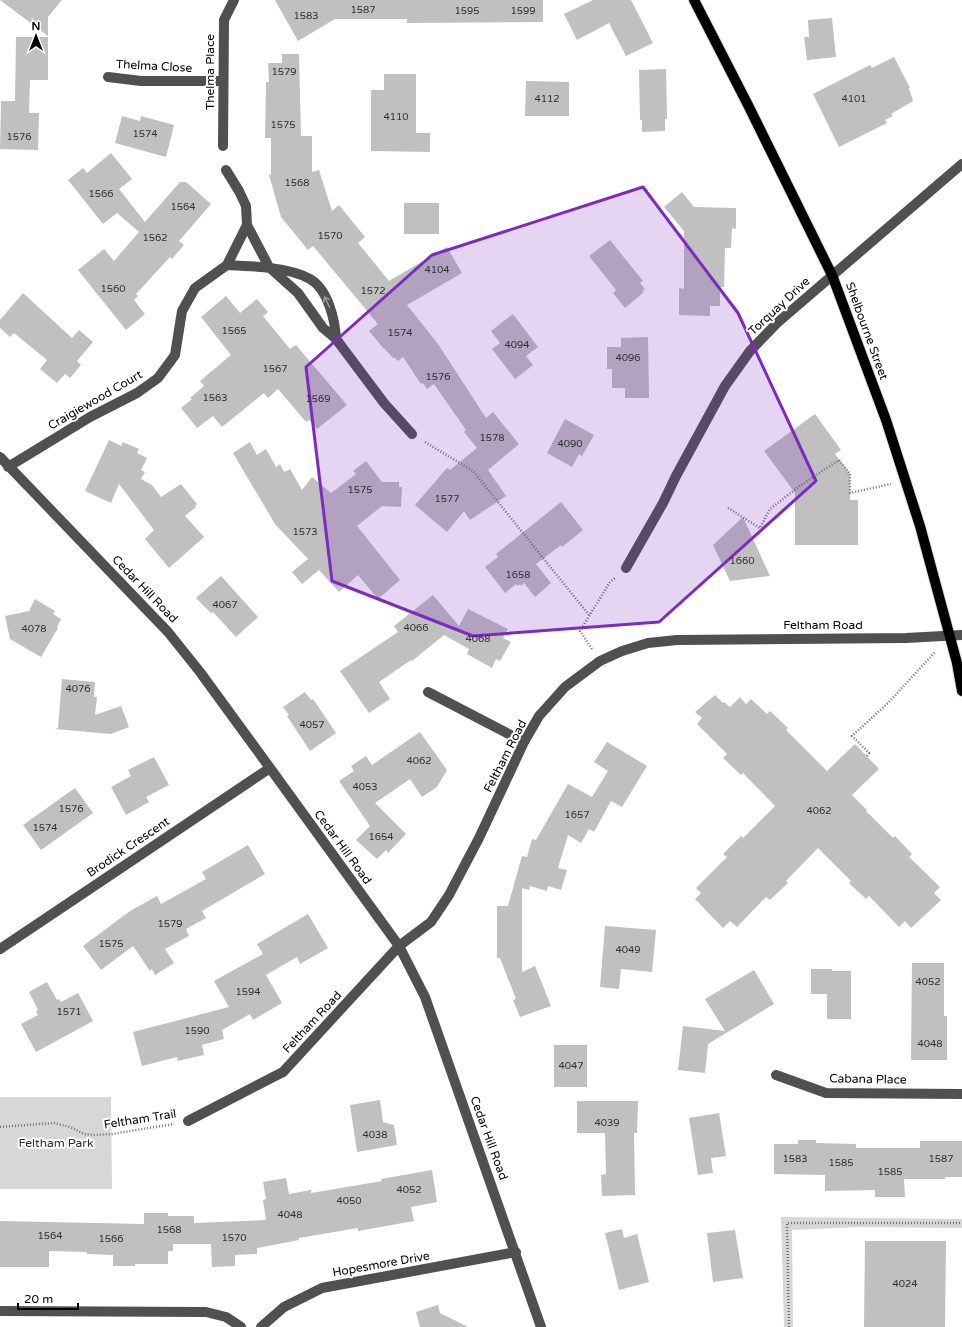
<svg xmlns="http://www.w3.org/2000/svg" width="962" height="1327" viewBox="0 0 962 1327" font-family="'Varela Round',sans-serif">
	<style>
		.green { fill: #d7d7d7 }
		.building { fill: #c0c0c0 }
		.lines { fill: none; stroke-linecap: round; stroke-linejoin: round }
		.major-casing { stroke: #dbdbdb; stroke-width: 12 }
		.path { stroke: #727272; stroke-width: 2.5; stroke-dasharray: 1 2; stroke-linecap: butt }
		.minor { stroke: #505050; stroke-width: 10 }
		.major { stroke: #000; stroke-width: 10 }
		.oneway { stroke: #969696 }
		.marked { fill: #7b2cbf; fill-opacity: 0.2; stroke: #7b2cbf; stroke-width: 3; stroke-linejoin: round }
		.labels { text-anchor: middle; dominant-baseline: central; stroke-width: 4; stroke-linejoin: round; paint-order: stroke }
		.number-label { font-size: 10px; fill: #303030 }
		.street-label { font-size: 12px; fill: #000; stroke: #fff }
		.park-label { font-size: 12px; fill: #2e2e2e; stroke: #fff }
	</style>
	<rect width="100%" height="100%" fill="#fff"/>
	<path class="green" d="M0,1097h111l1,92h-112z
		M781,1217l181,2v9l-103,-1 -67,3 1,97h-9z"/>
	<path class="building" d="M0,0h62l-14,17v19z
		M275,0h268v22l-136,1v-4h-72l-37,22z
		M593,0h38l22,43 -27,13 -17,-33 -32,17 -13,-26z
		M832,18l4,39 -29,3 -3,-23h5l-1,-17z
		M16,37h32v43h-18l-1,33h10l-1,37 -38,-1 1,-48h14z
		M282,54h17l2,82h11v36l7,-2 13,41 7,-6 26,32 -7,6 31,38 58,-34 15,26 -55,32 31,39 48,74 7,-6 26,32 -31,26 18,26 -36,24 -6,-9 -17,21 -32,-27 32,-37 3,2 27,-22 -13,-16 2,-2 -32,-46 -7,5 -4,-6 -2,1 -18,-27 -5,4 -3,-3h-2l-9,-10v1l-15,-18 9,-7 -65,-78 -5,4 -27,-33 -12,-42h2v-37h-6l1,-56h3l-1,-19h14z
		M894,57l16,31h-1l4,13 -22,13 2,2 -8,4 2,3 -48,24 -26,-53 57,-29 2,3z
		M666,69l1,50h-2v12l-23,1v-12h-2l-1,-50z
		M384,74h32v59h14v19l-59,-1v-61h13z
		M526,81l43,1v34h-44z
		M122,116l18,5 1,-5 33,9 -8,32 -51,-14z
		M111,153l21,26 -13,10 26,33 35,-40h6l25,22 -32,37 5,4 -12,14 -2,-2 -34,37 2,2 -4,4 11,14 -19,16 -48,-60 26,-21 10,12 25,-29 -22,-19 -14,11 -35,-44 15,-12 4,5z
		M682,192l12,15 42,1v21l-4,-1 -1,20h-6l-1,39h-4v19h-10v10l-31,-1v-27l5,1v-58l-20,-24z
		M404,203h35v31h-35z
		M610,240l33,41 -3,2 5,6 -3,2 2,1 -19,16 -12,-15 3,-3 -27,-34z
		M23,293l49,45 7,-8 14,12 -16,19 4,4 -11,13 -5,-4 -8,9 -17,-14 7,-9 -33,-27 -4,4 -10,-9v-8z
		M226,296l14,17 17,-14 11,13 -5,4 27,33 6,-4 51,60 -30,24 -8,-9 -3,2 -28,-33 -10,9 -4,-5 -42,34 -9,-11 -16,12 -16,-20 11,-9 -2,-1 14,-12 -4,-5 31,-26 -30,-38z
		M513,314l25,33 -12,9 7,9 -18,14 -23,-30 8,-6 -9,-12z
		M648,337l1,61h-24v-10h-13v-19h-5v-22h14v-9z
		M815,414l26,36 -6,4 15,20v26h8v45h-63v-52l-31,-42z
		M565,419l29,16 -12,21 -3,-2 -7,13 -25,-14z
		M109,440l12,6 2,-4 16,7 -2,4 10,5 -6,12 4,2 -4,7 11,6 9,12 20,-13 16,20 -2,2 1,1 -11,9 19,21 -35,31 -24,-29 9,-9 -35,-46 -8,19 -26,-12z
		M250,442l7,13 9,-6 10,18 4,-3 4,8 6,-3 12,21 10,-13 19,16 25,-19 -3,-3 13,-10 16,21h17v5h3l-1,20 -19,-1 -25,20 43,54 -22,19 -20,-24 -19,17 -20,-22 -17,14 -10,-12 16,-13 -33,-35 -42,-71z
		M561,502l22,28 -21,17 -1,-2 -25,19 15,19 -16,14 -11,-14 -3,3 -1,-2 -2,2 -2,-2 -11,9 -20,-26 13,-10 -2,-3z
		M743,517l27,59 -40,5 -17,-36z
		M221,576l37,41 -22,20 -23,-25 -2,1 -15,-15z
		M433,595l26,31 9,-17 40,20 -5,9 8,4 -11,19 -4,-2 -4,9 -25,-14 2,-5 -25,-14 -32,26 -1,-1 -32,22 11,17 -21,14 -29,-42 58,-39 -4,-6z
		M35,599l20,12 -2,3 8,5 -4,8 1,1 -17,29 -31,-18 -5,-23 24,-5z
		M62,679l33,3 -1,15h3l-2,18 26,-9 8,21 -18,7 -56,-5 3,-1z
		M305,692l6,8 2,-1 23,34 -26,18 -23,-35 2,-1 -6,-8z
		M715,695l8,8 1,-1 6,5 10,-10 6,7 5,-5 16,15 3,-3 18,17 -2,2 41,41 28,-27 24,25 -27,26 15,15 -1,1 27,27 2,-2 17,18 -3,3 31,30 -6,6 7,7 -30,28 -6,-7 -6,6 -30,-31 -3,3 -17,-16 2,-2 -33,-33 -32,33 2,2 -18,17 -4,-3 -29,30 -7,-6 -7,7 -28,-29 6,-6 -5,-5 31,-31 -4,-3 18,-18 2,2 32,-32 -32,-33 -2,2 -18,-17 4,-4 -30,-30 5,-6 -7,-6z
		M420,732l27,38 -10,17 -15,10 -12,-18 -35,24 31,31 -18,19 -2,-3 -9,9 -21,-19 14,-14 -31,-45 15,-10 -3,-5 15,-10 6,9z
		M607,742l40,24 -25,41 -11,-6 -17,31 -5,-3 -8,14 -13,-8 -10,33 9,2 -6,20 -13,-4 -1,5 -17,-5 -1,4 -7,-2v84l13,-6 16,40 -31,11 -7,-17 3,-1 -16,-41h-3v-52h11l14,-50 5,1 5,-18 4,1 32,-56 24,13 16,-26 -14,-9z
		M154,757l15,28 -23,12 3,5 -23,13 -15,-28 20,-11 -3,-6z
		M75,788l18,25 -52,37 -18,-25z
		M248,845l17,29 -63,37 4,7 -20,11 3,7 -24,13 9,14 -19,12 -3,-6 -2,2 -17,-25 -32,24 -18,-24 47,-35 27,-15 4,8 45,-25 -4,-7z
		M308,914l20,34 -28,16 -3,-7 -31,18 16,28 -29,17 -3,-6 -28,16 2,9 -22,6 2,10 -26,6 -1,-4 -35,9 -9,-34 96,-25 -15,-26 49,-27 -6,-10z
		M605,926l51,4 -4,42 -31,-3 -2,20 -19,-2z
		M912,963h32v53h3v44h-36z
		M811,969h21v2h19v48h-24v-25h-16z
		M754,970l20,34 -66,40 -3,29 -27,-3 5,-44 42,5 -20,-32z
		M47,982l10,18 2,-1 2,3 17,-9 15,28 -57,31 -15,-28 17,-9 -2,-4 2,-1 -9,-18z
		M554,1045h33v42h-33z
		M380,1100l3,22 11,3 3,20 -40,7 -7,-47z
		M577,1101h61l-1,32h-3l1,62 -33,1 -1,-21 5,-1 -1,-41h-28z
		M719,1113l7,43 -15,2 2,15 -15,2 -9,-57z
		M798,1140h18v3l40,1v4h64v-7h42v36h-17v2h-41l1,18h-30v-7l-50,1v-16l-51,-1v-30h24z
		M432,1170l5,32 -26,5 3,14 -56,10v-3l-59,10v2l-42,8v6l-22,1v11l-23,1 -1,-23h-38v7h-5v13h-33v2h-22v-11l-26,-1v-2l-38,-1v16h-49v-46l144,3v-11h24v3h26v7l72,-3 -3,-20 3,-1 -3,-17 23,-4 3,16 22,-4v3l71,-12 -1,-2z
		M622,1229l2,9 13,-4 12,48 -30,8 -14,-57z
		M735,1230l8,48 -30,4 -6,-49z
		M865,1241h81l-1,86h-81z
		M438,1305l2,8 28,14h-48l-4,-15z"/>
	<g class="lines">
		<g class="major-casing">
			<path id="major" d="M694,0l53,103 85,172 54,145 34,106 37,137 5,28"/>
		</g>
		<path class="path" d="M425,442l48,29 116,144
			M728,508l32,20 10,-19 31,-24 38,-25 11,14v19l41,-9
			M592,649l-12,-18 30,-49 5,-4
			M867,756l2,-3 -17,-17 37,-34 46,-50
			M0,1127l54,-4 16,4 14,7 11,1 17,-1 62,-10
			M789,1327l-2,-104h175"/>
		<path class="minor" d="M108,77l33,4h82
			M223,146l1,-126 10,-20
			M226,170l13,21 7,15 1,19 22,42 29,26 25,35 13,11 48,64 28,31
			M227,265c24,1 62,2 83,14 18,10 25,41 26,60
			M0,457l168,175 32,40 70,96 129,178 26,51 116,330
			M8,467l82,-50 47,-24 21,-15 17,-23 7,-44 13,-23 32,-23 20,-40
			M626,568l37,-65 13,-27 49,-90 25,-35 27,-28 185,-159
			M428,692l96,50
			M0,949l270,-181
			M776,1075l50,18 136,1
			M188,1121l95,-49 116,-126 32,-24 18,-27 30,-57 45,-96 15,-26 26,-29 35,-26 22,-10 26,-8 29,-3 229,-2 56,-3
			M0,1311l206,1 20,5 15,10
			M261,1327l23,-20 38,-19 194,-36"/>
		<use href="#major" class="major"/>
	</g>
	<defs><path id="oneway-shaft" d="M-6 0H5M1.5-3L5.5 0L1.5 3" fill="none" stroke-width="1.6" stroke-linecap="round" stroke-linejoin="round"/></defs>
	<use class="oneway" href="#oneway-shaft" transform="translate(327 302) rotate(-116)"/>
	<path class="marked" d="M643,187l95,126 78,168 -157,141 -186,14 -141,-55 -26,-214 126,-112z"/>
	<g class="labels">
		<g class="number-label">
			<text x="363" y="10">1587</text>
			<text x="467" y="11">1595</text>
			<text x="523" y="11">1599</text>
			<text x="306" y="16">1583</text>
			<text x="284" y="72">1579</text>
			<text x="547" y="99">4112</text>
			<text x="854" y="99">4101</text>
			<text x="396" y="117">4110</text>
			<text x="283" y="125">1575</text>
			<text x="145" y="134">1574</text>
			<text x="19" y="137">1576</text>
			<text x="297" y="183">1568</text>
			<text x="101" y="194">1566</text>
			<text x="183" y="207">1564</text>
			<text x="330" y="236">1570</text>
			<text x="155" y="238">1562</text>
			<text x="437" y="270">4104</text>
			<text x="113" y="289">1560</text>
			<text x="373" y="291">1572</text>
			<text x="234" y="331">1565</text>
			<text x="400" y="333">1574</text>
			<text x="517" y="345">4094</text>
			<text x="628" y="358">4096</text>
			<text x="275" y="369">1567</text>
			<text x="438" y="377">1576</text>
			<text x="215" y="398">1563</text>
			<text x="318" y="399">1569</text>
			<text x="492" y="438">1578</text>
			<text x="570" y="444">4090</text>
			<text x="360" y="490">1575</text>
			<text x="447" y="499">1577</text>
			<text x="305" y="532">1573</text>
			<text x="742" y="561">1660</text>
			<text x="518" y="575">1658</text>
			<text x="225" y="605">4067</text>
			<text x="416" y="628">4066</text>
			<text x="34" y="629">4078</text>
			<text x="478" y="639">4068</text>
			<text x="78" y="689">4076</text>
			<text x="312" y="725">4057</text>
			<text x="419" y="761">4062</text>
			<text x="365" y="787">4053</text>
			<text x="71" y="809">1576</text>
			<text x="819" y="811">4062</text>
			<text x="577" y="815">1657</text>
			<text x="45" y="828">1574</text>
			<text x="381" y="837">1654</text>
			<text x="170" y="924">1579</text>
			<text x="111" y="944">1575</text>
			<text x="628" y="950">4049</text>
			<text x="928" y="982">4052</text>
			<text x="248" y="992">1594</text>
			<text x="69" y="1012">1571</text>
			<text x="197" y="1031">1590</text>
			<text x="930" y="1044">4048</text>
			<text x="571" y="1066">4047</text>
			<text x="607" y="1123">4039</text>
			<text x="375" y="1135">4038</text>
			<text x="795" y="1159">1583</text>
			<text x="941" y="1159">1587</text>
			<text x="841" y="1163">1585</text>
			<text x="890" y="1172">1585</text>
			<text x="409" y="1190">4052</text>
			<text x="349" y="1201">4050</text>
			<text x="290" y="1215">4048</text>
			<text x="169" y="1230">1568</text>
			<text x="50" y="1236">1564</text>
			<text x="234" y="1238">1570</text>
			<text x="111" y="1239">1566</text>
			<text x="905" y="1284">4024</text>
		</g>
		<g class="street-label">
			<text transform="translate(154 66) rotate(3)">Thelma Close</text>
			<text transform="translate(210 72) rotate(-90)">Thelma Place</text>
			<text transform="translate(779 306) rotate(-43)">Torquay Drive</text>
			<text transform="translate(867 331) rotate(70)">Shelbourne Street</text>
			<text transform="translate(95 400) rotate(-30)">Craigiewood Court</text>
			<text transform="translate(145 589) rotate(46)">Cedar Hill Road</text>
			<text x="823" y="625">Feltham Road</text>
			<text transform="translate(505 756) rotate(-63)">Feltham Road</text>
			<text transform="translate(128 847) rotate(-34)">Brodick Crescent</text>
			<text transform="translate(343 847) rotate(54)">Cedar Hill Road</text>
			<text transform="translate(312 1022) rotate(-47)">Feltham Road</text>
			<text transform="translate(868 1079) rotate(1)">Cabana Place</text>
			<text transform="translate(140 1119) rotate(-9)">Feltham Trail</text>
			<text transform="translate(489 1138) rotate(70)">Cedar Hill Road</text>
			<text transform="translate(381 1264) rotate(-10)">Hopesmore Drive</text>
		</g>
		<g class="park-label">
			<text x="56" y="1143">Feltham Park</text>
		</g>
	</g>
	<g transform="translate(36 36)" stroke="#ffffff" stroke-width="3" paint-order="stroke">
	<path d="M0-3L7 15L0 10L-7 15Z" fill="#000000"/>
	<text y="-6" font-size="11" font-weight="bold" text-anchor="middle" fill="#000000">N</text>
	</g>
	<path d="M18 1303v6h60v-6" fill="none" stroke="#000000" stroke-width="2"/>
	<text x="24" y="1303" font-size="12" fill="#000000" stroke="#ffffff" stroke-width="3" paint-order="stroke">20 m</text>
</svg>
